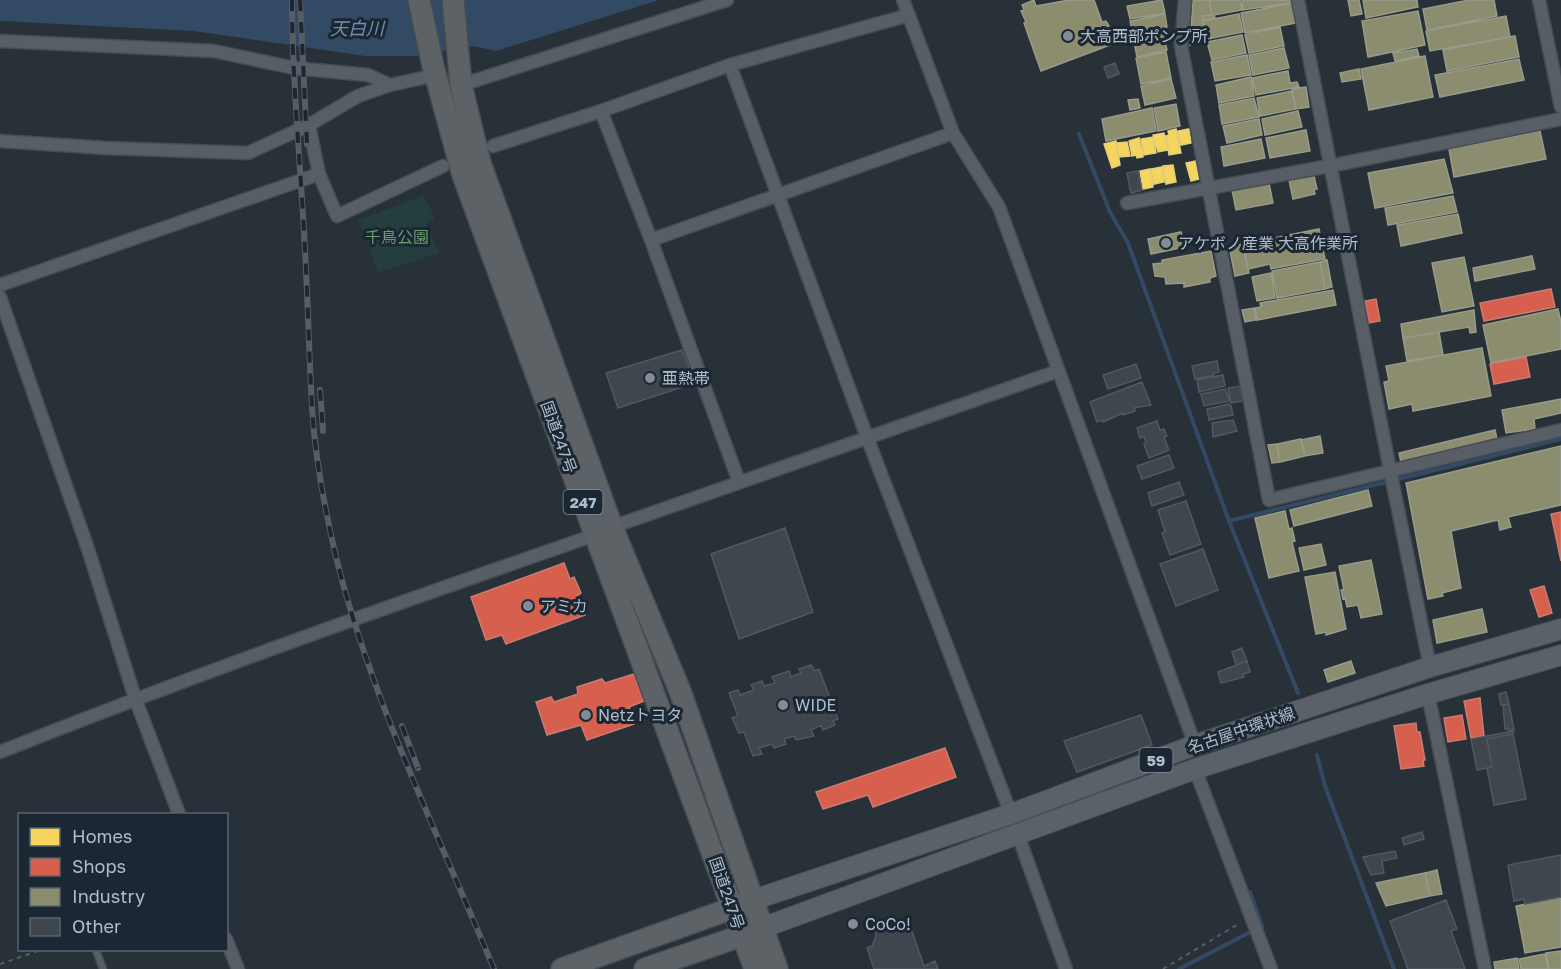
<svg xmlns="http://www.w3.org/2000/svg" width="1561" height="969" viewBox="0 0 1561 969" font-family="'Golos Text','Noto Sans JP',sans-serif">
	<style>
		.green { fill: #243d3f }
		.water { fill: #324a64 }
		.homes { fill: #f6d55c; stroke: #e1ce7d; stroke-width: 1.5 }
		.shops { fill: #d6604d; stroke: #cb7c72; stroke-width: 1.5 }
		.industry { fill: #8c8c6e; stroke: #979b8a; stroke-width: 1.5 }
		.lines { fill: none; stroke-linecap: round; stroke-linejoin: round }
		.stream { stroke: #324a64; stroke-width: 4 }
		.building { fill: #40464e; stroke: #505860; stroke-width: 1.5 }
		.service-casing { stroke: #464c53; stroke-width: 9 }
		.minor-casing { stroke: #464c53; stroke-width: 15 }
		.primary-casing { stroke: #454d55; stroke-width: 22 }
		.trunk-casing { stroke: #454c53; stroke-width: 24 }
		.path { stroke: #565d63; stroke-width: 2; stroke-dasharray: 4.5 4.5; stroke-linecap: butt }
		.service { stroke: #585e66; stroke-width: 6 }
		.minor { stroke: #585e66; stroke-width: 12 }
		.primary { stroke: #5b6168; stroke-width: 20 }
		.trunk { stroke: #5c6266; stroke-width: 21 }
		.rail-casing { stroke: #575d64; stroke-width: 6 }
		.rail { stroke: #1b2733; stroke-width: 4; stroke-dasharray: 11; stroke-linecap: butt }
		.poi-dot { fill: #818c97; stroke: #1b2733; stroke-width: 2 }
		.labels { text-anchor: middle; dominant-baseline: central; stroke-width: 6; stroke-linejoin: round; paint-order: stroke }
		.shield { fill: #1b2733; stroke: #84909d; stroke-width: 1.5 }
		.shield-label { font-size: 15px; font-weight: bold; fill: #b1bdca }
		.poi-label { font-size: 16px; fill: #b1bdca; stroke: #1b2733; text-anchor: start }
		.park-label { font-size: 16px; fill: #669d6e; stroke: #1b2733 }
		.street-label { font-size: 16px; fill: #b1bdca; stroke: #1b2733 }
		.water-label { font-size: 18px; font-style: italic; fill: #6f90b0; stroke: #1b2733 }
	</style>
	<rect width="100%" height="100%" fill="#283038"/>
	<path class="green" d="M424,195l11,24 -9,4 13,30 -61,20 -19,-53z"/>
	<path class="water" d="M0,0h659l-163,51 -22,-5 -58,10h-51l-171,-25 -194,-10z"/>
	<path class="homes" d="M1176,129l5,24 -12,2 -3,-19 3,-1 -1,-4z
		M1189,129l2,14 -10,2 -3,-14z
		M1164,133l4,17 -10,2 -5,-17z
		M1153,137l3,16 -12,2 -3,-16z
		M1139,138l4,19 -6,1 -1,-3 -4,1 -3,-15z
		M1116,141l4,24 -8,3 -8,-24z
		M1127,142l3,14 -11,1 -2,-14z
		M1196,161l3,18 -8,2 -5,-18z
		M1173,165l3,17 -10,2 -3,-18z
		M1162,167l2,15 -10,2 -3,-15z
		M1150,169l3,18 -10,2 -3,-18z"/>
	<path class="shops" d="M1551,289l4,18 -71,14 -4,-18z
		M1376,299l4,22 -11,2 -4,-22z
		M1526,357l4,20 -36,7 -4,-20z
		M1561,512v49l-10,-47z
		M564,563l6,16 4,-2 7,16 -4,3 8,19 -79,29 -4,-9 -16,5 -15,-43z
		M1544,586l8,27 -13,4 -9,-27z
		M634,674l10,27 -15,6 5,17 -47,16 -6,-15 -34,10 -11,-33 15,-5 3,5 24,-8 -1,-7 25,-8 3,4z
		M1480,698l4,38 -13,2 -7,-37z
		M1462,715l4,24 -18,3 -4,-24z
		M1416,723l1,9h3l5,28h-2l1,6 -23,3 -7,-43z
		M945,748l11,29 -83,30 -5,-12 -45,14 -7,-17z"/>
	<path class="industry" d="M1034,0l2,6 33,-6h25l8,22 4,-1 3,5 -5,2 6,17 -69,26 -17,-48 2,-1 -5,-11 3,-1 -2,-5z
		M1162,0l3,13 -35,6 -3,-13z
		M1193,0h16l3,15 -10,1 5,25 -17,4z
		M1209,0h31l2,10 -28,5 1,3 -12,2 -1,-4 10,-1z
		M1242,0h48l1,3 -48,7z
		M1348,0h11l3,14 -11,2z
		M1363,0h54l1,7 -52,11z
		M1469,0h25l3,16 -70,14 -4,-21z
		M1292,3l4,20 -51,10 -4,-20z
		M1418,11l7,34 -57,12 -6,-36z
		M1165,14l2,13 -34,7 -3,-13z
		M1239,14l4,18 -36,7 -4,-18z
		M1506,16l4,21 -80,14 -4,-20z
		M1280,27l4,19 -35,7 -4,-18z
		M1162,29l5,21 -30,7 -4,-21z
		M1242,35l4,18 -34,7 -5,-18z
		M1515,36l4,21 -72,14 -4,-21z
		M1284,48l5,20 -36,7 -4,-20z
		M1417,49l2,7 -24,5 -2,-8z
		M1166,52l5,26 -30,6 -5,-26z
		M1247,55l4,20 -36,6 -4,-19z
		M1425,56l8,41 -64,13 -8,-41z
		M1519,59l5,21 -84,17 -5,-22z
		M1359,69l2,10 -19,3 -2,-9z
		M1288,71l2,12 7,-1 2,5 -43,8 -4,-17z
		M1251,77l3,19 -35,7 -3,-18z
		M1171,79l5,19 -31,7 -4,-19z
		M1306,87l3,20 -13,2 -4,-20z
		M1292,91l4,18 -36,7 -3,-18z
		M1254,98l5,19 -37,7 -3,-19z
		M1138,99l2,9 -10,2 -2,-10z
		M1176,104l4,22 -22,5 -4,-23z
		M1152,108l4,23 -50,10 -4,-22z
		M1298,111l4,16 -37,8 -3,-16z
		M1259,119l3,16 -35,8 -4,-17z
		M1306,130l4,21 -40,7 -4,-20z
		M1540,131l6,28 -92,18 -5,-28z
		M1261,139l4,19 -41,8 -3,-19z
		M1444,159l9,34 -78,15 -7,-35z
		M1314,176l3,13h-3l1,5 -22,5 -4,-19z
		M1269,183l4,20 -37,7 -4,-20z
		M1453,196l4,16 -69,13 -3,-17z
		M1458,214l4,19 -61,13 -4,-21z
		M1319,229l6,30 -54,10 -1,-5 -22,5 -5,-25z
		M1181,232l4,15 -34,7 -3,-15z
		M1242,244l7,29 -14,3 -6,-30z
		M1211,251l5,25 -6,2v4l-26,5v-4l-18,1 -1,-7 -10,-1 -2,-12 9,-1v-3z
		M1532,256l3,13 -60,12 -2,-13z
		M1464,257l10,49 -32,6 -10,-49z
		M1327,260l5,27 -7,2 -5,-27z
		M1320,262l5,27 -48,9 -5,-27z
		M1271,273l4,25 -18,3 -5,-24z
		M1333,290l3,15 -79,15 -2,-12 6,-1 -1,-4z
		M1254,308l2,12 -11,2 -3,-12z
		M1558,309l3,13v27l-70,14 -8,-38z
		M1474,310l2,22 -6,1 -1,-6 -66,11 -2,-14z
		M1439,332l4,23 -36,6 -4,-23z
		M1482,348l9,48 -78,15 -1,-7 -23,5 -5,-27 5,-1 -3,-15z
		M1561,399v14l-27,6 1,10 -29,4 -4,-23z
		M1495,430l2,9 -96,23 -2,-9z
		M1320,436l3,17 -18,3 -4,-16z
		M1301,439l4,17 -25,6 -3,-18z
		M1277,444l3,18 -8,1 -4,-18z
		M1561,446v59l-53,12 3,10 -11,3 -2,-10 -47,11 10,57 -19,5 1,3 -15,3 -22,-116z
		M1368,490l4,16 -78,20 -4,-16z
		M1285,511l4,18 3,-1 3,13 -3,1 7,29 -30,7 -14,-60z
		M1321,544l5,21 -22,5 -5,-22z
		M1371,560l11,54 -21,4 -3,-13 -11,2 -2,-9 -2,1 -2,-9h3l-5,-24z
		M1335,572l11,57 -20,6v-3l-10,2 -11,-57z
		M1482,609l5,23 -50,11 -4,-23z
		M1351,661l4,12 -27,9 -4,-12z
		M1437,870l5,24 -12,2 -5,-23z
		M1425,873l5,23 -44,10 -10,-23z
		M1561,897v50l-36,6 -9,-47z
		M1561,951v18h-12l-3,-16z
		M1545,954l3,15h-27l-2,-10z
		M1517,958l2,11h-24l-1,-7z"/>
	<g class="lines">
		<path class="stream" d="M1079,134l31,78 18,31 101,278 69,172
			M1229,521l332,-82
			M1317,755l8,31 69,183
			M1179,969l83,-43 -12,-34"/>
	</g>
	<path class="building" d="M1115,63l4,11 -11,4 -4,-11z
		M1138,171l4,19 -11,3 -4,-20z
		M682,350l13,33 -77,25 -12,-35z
		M1217,361l2,11 -5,1v2l-19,4 -3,-13z
		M1136,364l5,14 -33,11 -5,-14z
		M1223,375l2,11 -26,6 -2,-12z
		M1142,382l9,23 -17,3 1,3 -12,4v-2l-20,9 -1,-2 -5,2 -7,-20z
		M1240,386l3,15 -12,2 -3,-15z
		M1225,389l5,12 -26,5 -3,-12z
		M1229,404l2,2 2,9 -24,5 -2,-11z
		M1233,420l4,11 -24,6 -1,-14z
		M1157,421l3,9 4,-1 3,7 -3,1 5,13 -20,8 -5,-14 2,-1 -2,-7 -4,2 -3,-10z
		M1169,455l5,13 -32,11 -5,-13z
		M1179,482l5,13 -32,11 -4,-13z
		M1186,501l15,43 -31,11 -8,-22 3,-1 -7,-22z
		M785,528l28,84 -74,27 -28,-85z
		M1203,549l15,41 -42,16 -16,-42z
		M1242,648l5,13 -11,4 -4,-13z
		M1247,661l3,11 -7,2 1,3 -23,6 -3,-11z
		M811,665l4,6 4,-2 19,50 -5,2 2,4 -12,5 -2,-5 -10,5 3,6 -18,4 -2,-4 -10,3 2,5 -12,4 -2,-4 -13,4 3,6 -9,2 -9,-24 -5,1 -7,-15 6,-2 -9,-23 9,-3 2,5 14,-5 -3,-5 11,-4 2,5 11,-3 -3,-6 17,-6 2,6 10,-4 -2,-4z
		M1506,692l3,12 -8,1 -2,-11z
		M1509,704l5,26h-6v-2l-3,1 -2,-24z
		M1141,715l11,30 -75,27 -13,-31z
		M1513,731v3l-26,5 5,28 -15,3 -6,-31z
		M1513,734l13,65 -32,6 -7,-37 5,-1 -5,-28z
		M1422,832l2,7 -20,6 -2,-7z
		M1395,851l2,7 -15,3 2,12 -13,2 -8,-18z
		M1561,855v42l-36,7 -1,-5 -10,2 -6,-36z
		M1446,900l11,29 -6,2 14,38h-57l-18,-48z
		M909,923l15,43 11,-5 3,8h-64l-7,-21 5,-2 4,-10 -1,-5z"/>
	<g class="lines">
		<g class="service-casing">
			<path id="service" d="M96,950l7,19"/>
		</g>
		<g class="minor-casing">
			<path id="minor" d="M903,0l50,133 46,74 196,538
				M1185,0l-4,46 88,454 292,-70
				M1298,0l92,470 40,197
				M1539,0l22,107
				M0,41l214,10 80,17 74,7 22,10
				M730,65l137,372 144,377
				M461,85l266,-85
				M601,111l50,129 88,242
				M309,125l49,-29 32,-11 46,-10
				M0,141l106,7 142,5 61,-28 10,49 18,42 106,-50
				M493,146l108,-35 129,-46 179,-50
				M1127,203l203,-37 231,-47
				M651,240l302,-107
				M0,285l319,-111
				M0,297l88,252 47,149 44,116
				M612,527l446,-156
				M1428,694l57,275
				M0,752c196,-78 395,-148 595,-217
				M1195,769l76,200
				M1018,835l48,134
				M226,939l12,30"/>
		</g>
		<g class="primary-casing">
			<path id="primary" d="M753,900l258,-86 184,-69 235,-78 131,-38
				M762,928l433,-159 233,-75 133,-39"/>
		</g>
		<g class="trunk-casing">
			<path id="trunk" d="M419,0l14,66 30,109 292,794
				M453,0l8,85 19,78 132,364 68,164 97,278
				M562,969l182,-65
				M645,969l110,-38"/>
		</g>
		<path class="path" d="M0,964l41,-14
			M1163,969l77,-46"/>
		<use href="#service" class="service"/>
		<use href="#minor" class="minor"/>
		<use href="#primary" class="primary"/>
		<use href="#trunk" class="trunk"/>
		<g class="rail-casing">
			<path id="rail" d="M292,0c0,84 9,167 13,251 3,52 4,104 7,156 3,51 13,104 25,154 35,140 102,275 157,408
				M300,0l7,144
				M320,390l3,41
				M402,726l16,42"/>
		</g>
		<use href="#rail" class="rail"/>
	</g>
	<g class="poi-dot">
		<circle cx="1068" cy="36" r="6"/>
		<circle cx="1166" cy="243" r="6"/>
		<circle cx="650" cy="378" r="6"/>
		<circle cx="528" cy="606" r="6"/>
		<circle cx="783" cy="705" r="6"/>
		<circle cx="586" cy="715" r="6"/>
		<circle cx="853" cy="924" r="6"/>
	</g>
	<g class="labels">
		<g class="shield">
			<rect x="563.5" y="490" width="39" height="24" rx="4.5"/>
			<rect x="1139.5" y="748" width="33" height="24" rx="4.5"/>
		</g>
		<g class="shield-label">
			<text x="583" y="502">247</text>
			<text x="1156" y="760">59</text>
		</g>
		<g class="poi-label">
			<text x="1080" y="36">大高西部ポンプ所</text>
			<text x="1178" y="243">アケボノ産業 大高作業所</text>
			<text x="662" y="378">亜熱帯</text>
			<text x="540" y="606">アミカ</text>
			<text x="795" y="705">WIDE</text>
			<text x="598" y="715">Netzトヨタ</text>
			<text x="865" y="924">CoCo!</text>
		</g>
		<g class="park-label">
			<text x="397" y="237">千鳥公園</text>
		</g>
		<g class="street-label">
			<text transform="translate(559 437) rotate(70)">国道247号</text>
			<text transform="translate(1241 730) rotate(-19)">名古屋中環状線</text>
			<text transform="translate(727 893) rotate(71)">国道247号</text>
		</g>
		<g class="water-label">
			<text x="357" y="28">天白川</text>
		</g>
	</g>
	<rect x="18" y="813" width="210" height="138" fill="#1b2733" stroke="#57636f" stroke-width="1.5"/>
	<rect x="30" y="828" width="30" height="18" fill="#f6d55c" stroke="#57636f" stroke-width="1.5"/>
	<text x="72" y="843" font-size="18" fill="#b1bdca">Homes</text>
	<rect x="30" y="858" width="30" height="18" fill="#d6604d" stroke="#57636f" stroke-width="1.5"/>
	<text x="72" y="873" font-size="18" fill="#b1bdca">Shops</text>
	<rect x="30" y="888" width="30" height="18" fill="#8c8c6e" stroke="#57636f" stroke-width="1.5"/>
	<text x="72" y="903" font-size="18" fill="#b1bdca">Industry</text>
	<rect x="30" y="918" width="30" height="18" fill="#40464e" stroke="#57636f" stroke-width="1.5"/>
	<text x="72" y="933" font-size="18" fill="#b1bdca">Other</text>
</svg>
